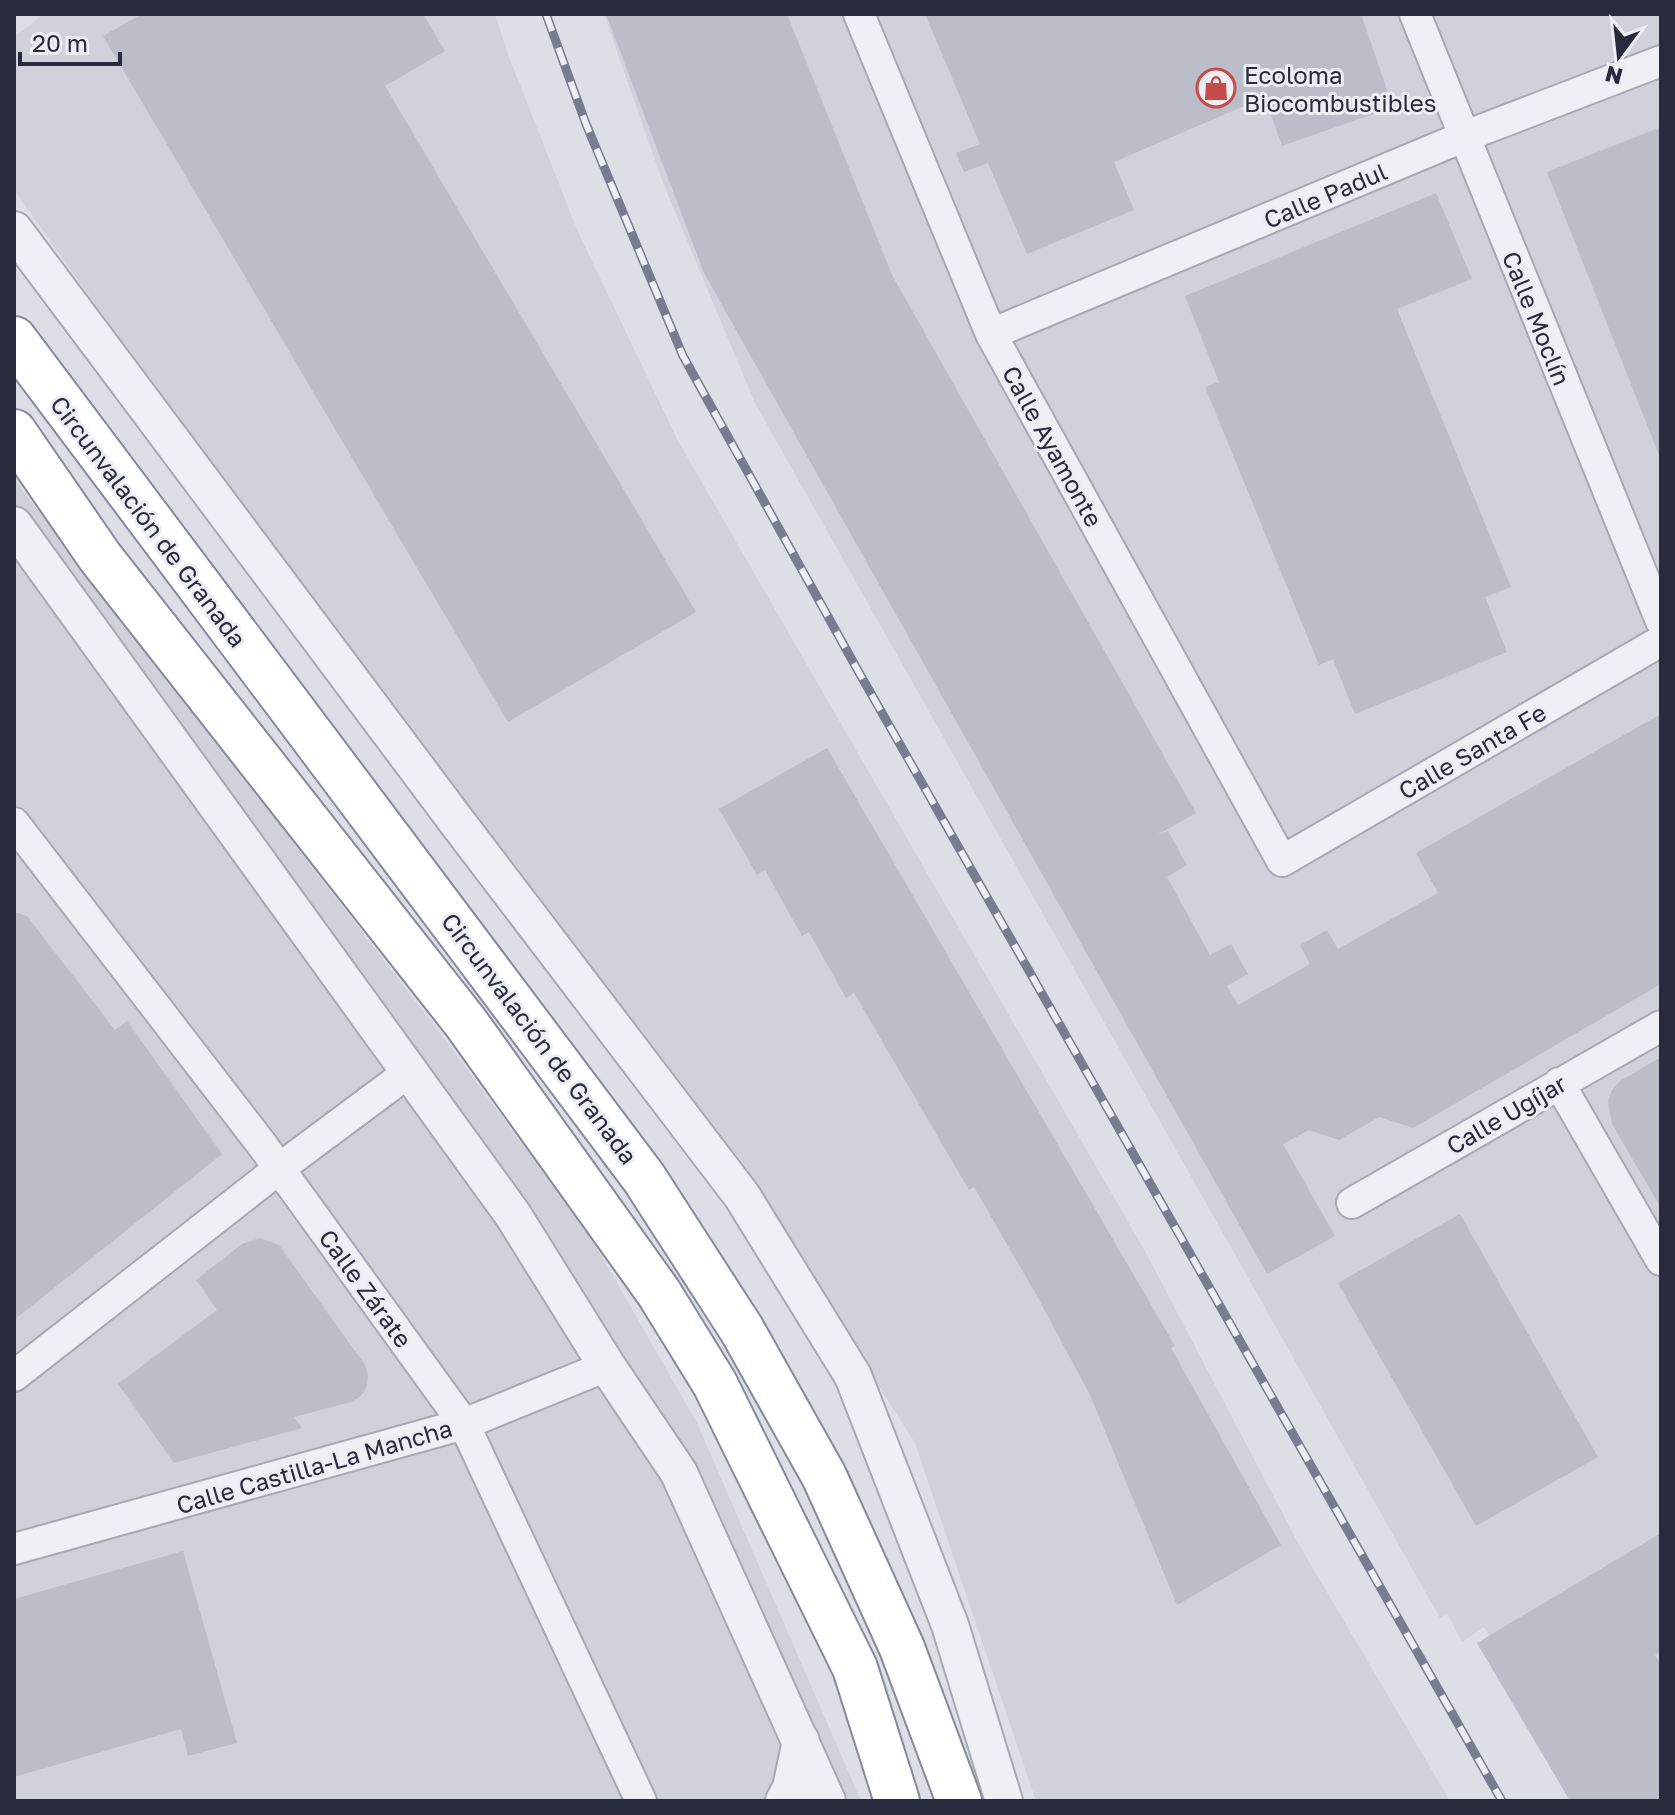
<svg xmlns="http://www.w3.org/2000/svg" width="1675" height="1815" viewBox="0 0 1675 1815" font-family="'Golos Text',sans-serif">
	<style>
		.built { fill: #cfd1db }
		.building { fill: #bbbdc8 }
		.lines { fill: none; stroke-linecap: round; stroke-linejoin: round }
		.minor-casing { stroke: #a6a9b3; stroke-width: 34 }
		.tertiary-casing { stroke: #a6a9b3; stroke-width: 40 }
		.motorway-casing { stroke: #858a9c; stroke-width: 48 }
		.minor { stroke: #eff0f5; stroke-width: 30 }
		.tertiary { stroke: #eff0f5; stroke-width: 36 }
		.motorway { stroke: #fff; stroke-width: 44 }
		.rail-casing { stroke: #777c8e; stroke-width: 9 }
		.rail { stroke: #eceef4; stroke-width: 6; stroke-dasharray: 18; stroke-linecap: butt }
		.labels { text-anchor: middle; dominant-baseline: central; stroke-width: 6; stroke-linejoin: round; paint-order: stroke }
		.poi-label { font-size: 24px; fill: #272b3b; stroke: #eceef4; text-anchor: start }
		.street-label { font-size: 24px; fill: #272b3b; stroke: #eceef4 }
	</style>
	<rect width="100%" height="100%" fill="#dddfe6"/>
	<path class="built" d="M44,14h451l14,43 69,175 100,209 468,812 152,290 152,258h-414l-121,-358 -132,-207 -525,-703 -244,-343v-153z
		M604,14h1057v1787h-79l-98,-174 -22,15 -15,-29 -7,5 -685,-1215 -92,-220z
		M14,479l435,566 141,191 107,187 164,378h-847z"/>
	<path class="building" d="M142,14h281l22,37 -60,35 311,526 -188,110 -405,-686z
		M606,14h181l105,261 304,538 -39,22 11,-4 19,34 -20,12 43,78 21,-11 17,30 -21,12 11,19 72,-41 -10,-19 27,-15 11,19 100,-56 -22,-40 245,-139v270l-248,144 -34,-11 -40,23 -30,-10 -26,14 52,92 -68,38 -563,-1001z
		M925,14h436l32,93 -111,39 -17,-49 -151,65 20,48 -107,44 -39,-91 -24,9 -8,-19 24,-9z
		M1661,127v333l-114,-288z
		M1436,193l36,86 -75,30 114,278 -26,10 22,55 -152,62 -22,-55 -14,6 -114,-278 14,-5 -34,-86z
		M827,748l348,598 -4,2 110,197 -104,60 -87,-210 -53,-99 -63,-109 -5,3 -115,-197 -8,5 -37,-66 -7,4 -37,-66 -8,5 -38,-66z
		M18,913l9,3 88,114 12,-9 95,133 -208,166v-406z
		M1661,1057v151l-49,-84 -4,-23 4,-11 8,-9z
		M1460,1214l138,243 -122,69 -138,-243z
		M260,1238l19,7 86,120 3,11 -1,10 -6,10 -10,6 -57,15 8,11 -128,35 -56,-79 99,-74 -21,-30 46,-36z
		M1661,1533v118l-6,4 6,10v136h-91l-93,-158z
		M183,1551l54,192 -49,13 -7,-27 -167,48v-178z"/>
	<g class="lines">
		<g class="minor-casing">
			<path id="minor" d="M859,14l132,320 291,527 379,-220
				M1415,14l246,607
				M991,334l472,-197 198,-76
				M14,823l249,323 201,278 177,377
				M1559,1083l102,177
				M1352,1203l309,-177
				M14,1376l266,-208 129,-96
				M14,1549l450,-125 143,-58"/>
		</g>
		<g class="tertiary-casing">
			<path id="tertiary" d="M14,230l443,592 285,374 111,180 97,249 54,176
				M14,525l499,690 94,151 72,107 148,328
				M784,1801l7,-13 10,-47"/>
		</g>
		<g class="motorway-casing">
			<path id="motorway" d="M14,339l630,839 98,152 82,146 78,172 57,153
				M14,432l86,125 366,466 193,270 56,91 140,284 42,133"/>
		</g>
		<use href="#minor" class="minor"/>
		<use href="#tertiary" class="tertiary"/>
		<use href="#motorway" class="motorway"/>
		<g class="rail-casing">
			<path id="rail" d="M546,14l40,110 97,232 178,320 641,1125"/>
		</g>
		<use href="#rail" class="rail"/>
	</g>
	<defs>
		<g id="shop-ring" transform="scale(2)"><circle r="9.5" fill="#eceef4" stroke="#c54c48" stroke-width="1.5"/><path d="M-5-2.5h2.3a2.7 3.5 0 0 1 5.4 0H5L5.5 6h-11ZM-1.5-2.5h3a1.5 2.3 0 0 0-3 0Z" fill="#c54c48"/></g>
	</defs>
	<g fill-rule="evenodd">
		<use href="#shop-ring" x="1216" y="88"/>
	</g>
	<g class="labels">
		<g class="poi-label">
			<text x="1244" y="74">Ecoloma<tspan x="1244" dy="28">Biocombustibles</tspan></text>
		</g>
		<g class="street-label">
			<text transform="translate(1325 195) rotate(-23)">Calle Padul</text>
			<text transform="translate(1537 318) rotate(68)">Calle Moclín</text>
			<text transform="translate(1053 446) rotate(61)">Calle Ayamonte</text>
			<text transform="translate(149 521) rotate(53)">Circunvalación de Granada</text>
			<text transform="translate(1472 751) rotate(-30)">Calle Santa Fe</text>
			<text transform="translate(540 1038) rotate(53)">Circunvalación de Granada</text>
			<text transform="translate(1506 1114) rotate(-30)">Calle Ugíjar</text>
			<text transform="translate(366 1288) rotate(54)">Calle Zárate</text>
			<text transform="translate(314 1466) rotate(-16)">Calle Castilla-La Mancha</text>
		</g>
	</g>
	<rect width="1675" height="1815" fill="none" stroke="#272b3b" stroke-width="32"/>
	<g transform="translate(1619 56) rotate(195)" stroke="#eceef4" stroke-width="6" paint-order="stroke">
	<path d="M0-6L14 30L0 20L-14 30Z" fill="#272b3b"/>
	<text y="-12" font-size="22" font-weight="bold" text-anchor="middle" fill="#272b3b">N</text>
	</g>
	<path d="M20 52v12h100v-12" fill="none" stroke="#272b3b" stroke-width="4"/>
	<text x="32" y="52" font-size="24" fill="#272b3b" stroke="#eceef4" stroke-width="6" paint-order="stroke">20 m</text>
</svg>
